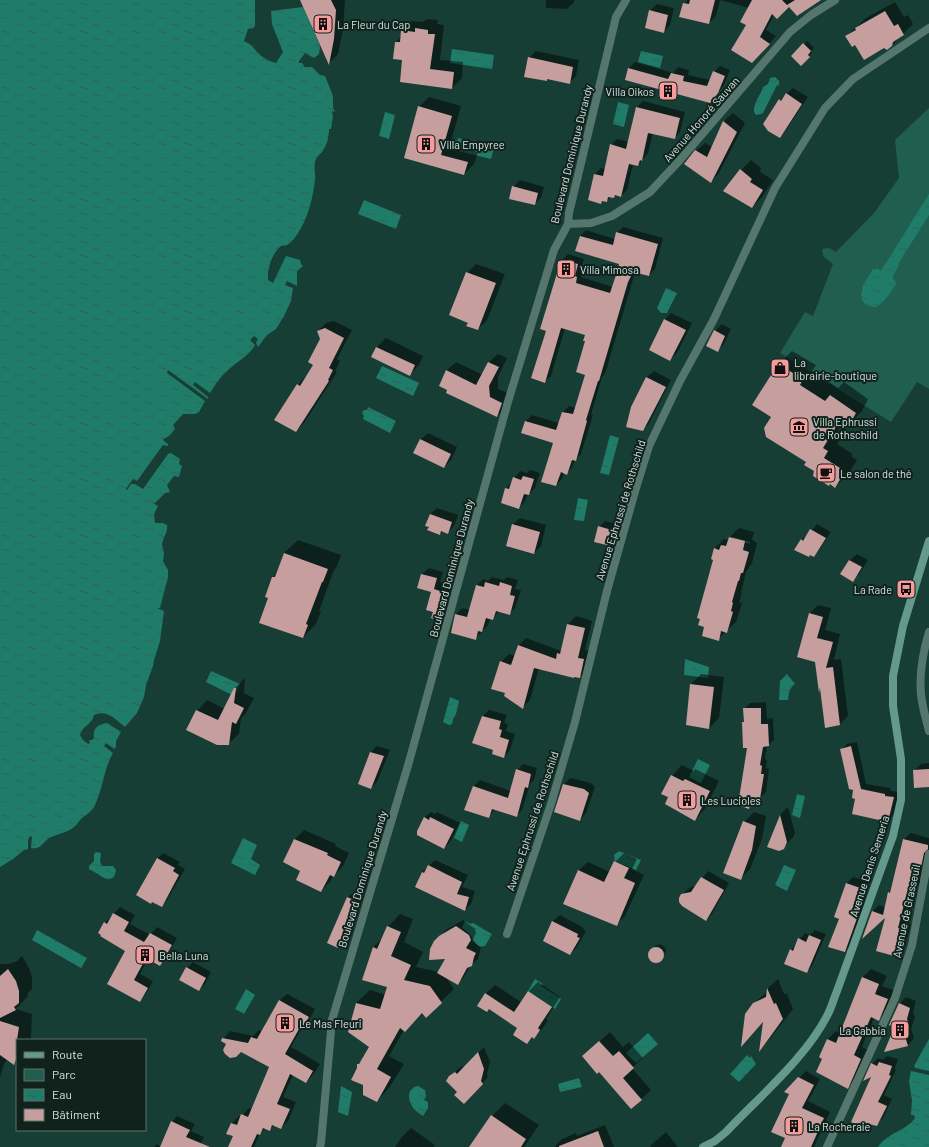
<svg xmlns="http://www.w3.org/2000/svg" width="929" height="1147" viewBox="0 0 929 1147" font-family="Barlow,sans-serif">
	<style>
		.green { fill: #205e50 }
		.water { fill: url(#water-ripples) }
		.shadow { fill: #0007; fill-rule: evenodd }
		.building { fill: #c69e9e }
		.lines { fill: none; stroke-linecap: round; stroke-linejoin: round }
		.minor { stroke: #55766d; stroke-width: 8 }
		.tertiary { stroke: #55766d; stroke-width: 8 }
		.secondary { stroke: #64998b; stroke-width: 8 }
		.labels { text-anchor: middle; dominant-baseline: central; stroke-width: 4; stroke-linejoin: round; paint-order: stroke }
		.poi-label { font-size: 11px; fill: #d0e5df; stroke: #11221d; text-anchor: start }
		.street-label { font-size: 11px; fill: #d0e5df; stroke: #11221d }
	</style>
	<defs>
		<pattern id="water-ripples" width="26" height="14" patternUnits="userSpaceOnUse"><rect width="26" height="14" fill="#1f7c68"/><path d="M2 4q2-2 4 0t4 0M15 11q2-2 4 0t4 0" fill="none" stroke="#2d6357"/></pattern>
	</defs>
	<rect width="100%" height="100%" fill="#173e35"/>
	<path class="green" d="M929,108v281l-12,-7 -26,40 -111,-69 25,-41 8,4 20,-52 -10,-8 -1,-7 7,-1 7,4 38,-39 25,-35 -4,-38z"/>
	<path class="water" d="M0,0h255v26l-2,2 -5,1 -4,12c3,2 6,3 8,5 7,9 13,14 24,17l7,-11 -11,-28 -1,-13 32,-4 17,39 -1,8 -5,4 -9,-5 -6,8v2h3l3,4h7l8,8 5,1 8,20v12l2,4 -3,-1v2l1,3 -2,13h-2c0,8 -2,16 -7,23 -2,2 -5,4 -6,7 -3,6 0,15 -1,21 -2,16 -6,34 -14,48 -3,5 -8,14 -14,17 -3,1 -3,0 -6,1 -9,7 -14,23 -13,34l5,3 13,-27 14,4 1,4 2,2 -6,5v15l-10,-5 -2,4 8,3 -2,13 -7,15 -8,13 -9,6 -9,12 -2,-4 2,-4 -4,-3 -4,4 5,5c-6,11 -19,17 -28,26 -7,6 -12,14 -17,22l-15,-11 -2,3 15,12v2l-40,-29 -1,3 38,28 -6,11 -4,2h-12l-10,11 2,4c-4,5 -6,8 -12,10l1,2 4,3v2l-5,-1 -26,36 -4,-2 -7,10 1,1 4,-6h4l8,5 25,-35 3,-1 9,6 -1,5 3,2 -3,11 -5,-1 -7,9 3,7 -5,1 -10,10 -3,-1 6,4 -4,8 1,9h8l4,2c1,8 -4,12 -5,20l2,8 -1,8 5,9v7l-8,31h-3l7,3 -4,30 -6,19 -1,6 -7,19 -2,12 -7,16 -12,14c-10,-8 -18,-18 -31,-12 -1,2 -1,5 -3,6 -4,6 -8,5 -11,14l3,5 5,4 2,-1 -1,-3h3l2,-2c-2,-10 5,-14 13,-15l14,9 -5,9v6l-2,2 -8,-6 -2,3 9,7c-9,15 -10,35 -18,52 -3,7 -10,10 -15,15 -2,2 -3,5 -6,7 -7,6 -17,7 -25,11 -7,5 -8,12 -18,10l1,-11 -2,-1 -2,4v9l-4,1 -11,9 -13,8z
		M452,49l42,6 -2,14 -42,-6z
		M641,51l22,5 -3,12 -22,-6z
		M775,77l4,4v5l-2,-1 -14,28 -2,1 -5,1 -2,-3c-1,-8 7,-18 9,-25l5,-3 2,-6z
		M618,102l11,3 -5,22 -11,-3z
		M385,112l10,3 -6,24 -10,-3z
		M458,138l36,9 -3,12 -37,-9 1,-3 -2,-1 1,-6 3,1z
		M929,194v21l-31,49 1,1 -7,13 4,3 -1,1 1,2c-6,9 -11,18 -20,23 -12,0 -18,-8 -13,-19l-1,-1 11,-18 2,1 2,-2 4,3z
		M364,200l37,15 -5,14 -38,-15z
		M666,288l11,5 -10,20h-6l-4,-5z
		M382,366l37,17 -6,13 -37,-18z
		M368,407l28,14 -6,12 -27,-14 1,-3 -2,-3 2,-3h3z
		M610,435l9,3 -10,37 -9,-2z
		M578,498l10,2 -4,21 -10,-1z
		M685,659l24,8 -1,11 -24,-3z
		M211,671l29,13 -6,12 -28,-14z
		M787,674l8,10c-6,4 -6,9 -7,16h-9l1,-19z
		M450,697l9,4 -3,13 -3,5 -1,5 -3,1 -6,-3z
		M698,759l12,6 -9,18 -12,-6z
		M797,794l8,2 -5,22 -8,-3z
		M461,821l8,4 -7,17 -8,-4z
		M243,838l14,7 -6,14 9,6 -5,10 -24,-12z
		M619,851l22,9 -5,10 -21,-9 -1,-6z
		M96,852l5,1 -1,8 2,5h11l3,4 -2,7c-7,4 -10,1 -16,-3 -3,-2 -6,-3 -9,-5v-3l5,-5v-7z
		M784,865l12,5 -9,21 -12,-6z
		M465,921l5,3 3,-1 19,11 -7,12 -6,1c-8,-8 -6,-13 -17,-19z
		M37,930l50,28 -6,10 -49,-28z
		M535,979l8,5 -2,2 20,13 -6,10 -27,-18z
		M246,989l9,6 -11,19 -9,-5z
		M648,1033l10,11 -22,19 -10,-10z
		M929,1039v32l-14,-3 -1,-2z
		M747,1055l3,3 1,-2 5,8 -17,18 -9,-8z
		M911,1071l18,4v72h-51c9,-14 28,-16 37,-29l-1,-3h-3l1,-15 -3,-19z
		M579,1078l3,9 -22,5 -2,-8z
		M341,1086l11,6 -4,24 -10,-4z
		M418,1086l7,4 1,7 -2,3 4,2v6l-5,8c-3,-2 -6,-4 -8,-6 -8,-8 -9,-22 3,-24z"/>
	<path class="shadow" d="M301,0h44l-2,29 -5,25 -9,9z
		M546,0h28v2l-7,7 -21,-1z
		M688,0h132l-31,6 -15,9 -8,15 10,6 -16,19 -13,-31 2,-16 -29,-8 -4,16 -7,7 -25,-19z
		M895,2l9,15 4,-2 5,9 -21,21 -8,2 -28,-4 -9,-7 19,-18z
		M657,4l17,4 -4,17 -6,7 -14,-21z
		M427,19l11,1 -1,4 7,1 -4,35 23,2 -1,16 -10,10 -48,-29 -8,-17 5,-5 1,-6 10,-10 11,1z
		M807,41l7,7 -3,3 1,2 -11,12 -8,-9z
		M536,51l43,9 -3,16 -7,7 -21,-5 -2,2 -17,-22z
		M635,62l38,11 5,-6 11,3 -1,5 22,5 4,-8 6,-6 10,4 -6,15 -14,17 -84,-22 3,-12z
		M793,88l15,9 -22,33 -6,7 -16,-13 16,-24z
		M429,97l32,9 -11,39 28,7 -4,12 -10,10 -59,-17 14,-50z
		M643,101l42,11 -5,20 -6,6 -21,-5 -5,20 -10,12 -5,-1 -6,26 -6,6 -5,-2 -2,3 -3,-1 -4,5 -3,-1 -3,3 -6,-29 6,-6 5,1 5,-24 6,-6 12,3 8,-35z
		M733,113l12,10 -26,50 -8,9 -15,-31 9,-8 7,4 12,-26z
		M751,160l10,8 -1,4 13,8 -11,17 -10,10 -11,-37z
		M520,180l24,7 -3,11 -7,6 -21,-17z
		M623,227l40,11 -8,31 -6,6 -13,-3 -2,4 -29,98 -3,3 -11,38h2l-12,39 -6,6 -3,8 -6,6 -2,-1 -2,6 -6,6 -2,-43 -32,-9 4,-12 6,-6 27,8 4,-11 6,-6 7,2 10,-33v-41l-21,-6 -14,48 -6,5 2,-51 -5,-1 20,-69 6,-6 16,5 -4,11 3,1 -2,6 32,10 6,-18 1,-6 -40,-27 6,-6 29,9 2,-6z
		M476,264l29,10 -18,46 -9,9 -9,-7 -2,-49z
		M671,313l21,10 -15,30 -7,6 -6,-39z
		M334,321l18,9 -15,29 3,2 -5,10 2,1 -33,51 -8,8 2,-46 8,-9 1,1 8,-13 6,-25 -3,-8 8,-8z
		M722,324l9,5 -7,15 -6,6 -3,-19z
		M386,338l37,18 -4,9 -10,10 -33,-27z
		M792,351l24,14 -4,6 26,17 6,-6 24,17 -6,12 -13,13 -3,-2 -4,1 -6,11 5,4 -4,6 16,10 -2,2 6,4 -8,13 -14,14 -19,-16 -44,-54 -19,-12 26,-41z
		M498,354l9,4 -9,19v12l12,5 -5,13 -8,9 -57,-31 7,-15 9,-8 27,13 6,-13z
		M654,371l17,9 -22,43 -6,7 -11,-23 15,-30z
		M428,433l29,14 -6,13 -7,7 -29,-15 6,-13z
		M530,470l10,3 -5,15 -6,6h-1l-3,7 -6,7 -13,-19 14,-18 7,2z
		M437,508l21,7 -4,11 -7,7 -4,-2 -3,3 -10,-20z
		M520,518l26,7 -5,21 -7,7 -27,-8 6,-21z
		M605,521l15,4 -4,14 -6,6 -11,-18z
		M817,524l14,8 -12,18 -6,6 -2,-2 -2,2 -8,-16 7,-5z
		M739,528l15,4 -2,8 5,3 -5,20 -6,9 -5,21h1l-3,9 3,1 -6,19 -18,17 -4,-80 1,-11 9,-9 3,1zM733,537l17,5v2l-19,-5z
		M298,540l43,15 -5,13 -2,2 -15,41h2l-5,13 -13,13 -34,-40 4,-20 4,-4 7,-20z
		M857,554l11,6 -9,14 -6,6 -11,-6 8,-14z
		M429,568l14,4 -3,10 12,4 -5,17 4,1 -3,10 -6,6 -8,-9 -1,-19 -15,-5 4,-13z
		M492,577l12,3 3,-3 11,3 -3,9 6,1 -6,18 -6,6 -10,-3 -6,8 -3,-1 -2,7 -13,14 -23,-7 4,-18 6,-6 8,2 7,-25 6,-6 5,2z
		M818,605l13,3 -6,22 15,4 -6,26 7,-1 7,57 -8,8 -19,-35 -2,2 -9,-78z
		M576,616l16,5 -7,29 6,2 -4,17 -7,8 -41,-9 -9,32 -7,7 -17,-15 -5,-30 8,-8 6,2 3,-10 8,-8 35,13 7,-27z
		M701,674l23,3 -5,41 -10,10 -18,-44z
		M245,678l-1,15 10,5 -8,15 -5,5 -2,16 -11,10 -31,-33 10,-11 18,9 10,-21z
		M766,702l1,17 6,-1 1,22 -7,6 -2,13 2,1 -1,8 3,1 -3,23 -6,6 -4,-1 -1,5 -6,6 -1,-61 -5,-25 2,-1 -1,-12 6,-6z
		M489,710l18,5 -3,8 4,1 -2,7 9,3 -5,16 -6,7 -9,-8 -22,-7 10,-26z
		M857,742l9,42 24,4 1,3 8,1 -6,23 -5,6 -32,-22 -14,-50 5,-5z
		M377,746l13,4 -13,32 -6,6v-36z
		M929,763v23l-15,-15 7,-7z
		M523,764l14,4 -3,12 -4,4 -8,26 -6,6 -21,-7 -7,8 -23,-8 9,-23 6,-6 31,11 6,-21z
		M682,765l12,6 1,-2 24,12 -14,28 -10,11 -25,-23 2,-21z
		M570,778l21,5 4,4 -9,26 -6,7 -16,-36z
		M788,807l7,26 -1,3 -11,12 -14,-2 11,-31z
		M431,812l4,2 2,-2 23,11 -10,19 -6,6 -20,-30z
		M754,812l12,4 -4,23 -12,30 -10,10 4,-57z
		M304,830l32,14 -1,2 14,7 -6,13 -10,10 -3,6 -9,9 -19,-21 -18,-9 11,-22z
		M911,833l18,5v13l-9,32 -6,6h-2l-8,33 7,2 -7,26 -6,6 -11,-41 -23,20 9,-24 6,-6 7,3 3,-15 3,-2 12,-52z
		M163,853l17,9 -2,3 7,4 -18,31 -6,6 -4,-47z
		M624,853l13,6 -5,10 12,6 -19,41 -9,9 -51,-21 14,-34 9,-8 22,10 5,-10z
		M435,860l33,15 -6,12 13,4 -4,13 -6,6 -43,-38z
		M708,871l21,12 -17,31 -6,6 -24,-25 7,-7 7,-2z
		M853,877l16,5 -6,17 4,2 -15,43 -7,7 -5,-33 7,-35z
		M354,892l10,4 -20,45 -6,6 -10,-5 20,-45z
		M120,907l15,8 -5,9 20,11 7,-8 20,11 -11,20 -6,7 -12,-7 -8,16 13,7 -7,13 -6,7 -32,-18 19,-32 -22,-28z
		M400,914l13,5 -9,23 19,10 -7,15 23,5 8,-14 -7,-21 6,-7 17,-10 12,9 1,4 -4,8 9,6 -3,12 -8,7 -6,11 -6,6 -13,-7 9,13 -28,27 -3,-4 -18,19 -1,-1 -15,26 15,8 -15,24 -12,13 -13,-17 -6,-15v-5l5,-4 7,-13 -14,-44 14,-13 16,5 2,-8 -25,-8 10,-32 10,-9 5,-11z
		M560,915l24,13 -1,2 3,1 -9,16 -7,7 -26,-14 9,-19z
		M815,930l11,4 -14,32 -5,6 -16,-22 14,-17 5,2z
		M660,944l5,3 1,4 -5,8 -5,2 -5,-2 -2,-5 6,-8z
		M22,956l7,12 3,9v12l-5,5 1,2 -12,13 16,5 -1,24v2h-14v21l-3,3 -6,-5 -4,5 -4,13v-113h9l8,-3z
		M193,962l18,10 -6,12 -6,6 -12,-22z
		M871,969l16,7 -5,10 14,5 -10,21 -8,8 -4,-2 -12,29 7,4 -14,28 -8,8 -23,-29 -4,-1 8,-18 8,-8 5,3 22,-57z
		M778,979l6,15h3l6,15 -24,31 -8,9 3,-28 -13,15 3,-33 14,-12v-3z
		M538,982l22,15 -14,22 2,1 -5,8 -16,15 -9,-15 -33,-34 10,-9 26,17 8,-11z
		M287,994l28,15 -7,13 -7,7 -10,18 29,17 -7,11 -7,7 -13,-7 -10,22 13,5 -8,19 -7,7 -7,-3 -4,5 -4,-2 -6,5 -6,14h-25l5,-11 -2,-13 7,-7 2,1 8,-9 3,1 18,-43 -43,-23 -4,-4 7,-8 23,5 6,-6 3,2 17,-31z
		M906,997l10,4 -3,11 2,5 -4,12 3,9 -6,7 -22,5 10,-23 3,-23z
		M610,1032l13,15 6,-5 14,16 -11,10 19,22 -19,18 -32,-38 -17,-14z
		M484,1047l6,15 -3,12 1,3 -18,19 -12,-4 -8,-16 12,-10 2,2z
		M887,1056l11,3 -3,9 1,2 -12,25 8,4 -9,19 -7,7 -10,-3 -3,3 10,-50 -1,-11 6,-6 5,2z
		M806,1071l14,8 -12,22 22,11 -16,35h-31l3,-10 4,-43 -4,-3z
		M505,1103l34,22 -15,22h-53l21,-31z
		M177,1116l18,8 -4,7 13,6 -5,10h-45l3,-3 4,3 11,-25z
		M605,1125l9,22h-58l-1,-1 7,-7 14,-6 1,3z
		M411,1128l24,17 -1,2h-39l6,-9z
		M666,1132l12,15h-27l-1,-1z"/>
	<path class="building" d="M300,0h31l5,10 -2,29 -5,26z
		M690,0h25l-6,24 -30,-7 4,-14 6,1z
		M752,0h30l5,5 8,-5h26l-24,16 -8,-9 -12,12 -5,-5 -12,23 10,7 -18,19 -21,-13 15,-25 -6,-3z
		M649,10l19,5 -4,18 -19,-5z
		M885,11l9,15 4,-2 6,11 -11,7 -1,4 -5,4 -3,-2 -20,12 -9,-15 -3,2 -7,-11 11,-6 -1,-2z
		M415,28l13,2v4h7l-5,35 24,3 -2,17 -52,-7 2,-22 -9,-1 2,-17h5l1,-12 14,2z
		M803,43l8,8 -3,4 2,2 -9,9 -10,-10z
		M528,57l45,10 -3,17 -23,-5v2l-23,-4z
		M628,68l40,11 3,-6 13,3 -1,5 24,5 6,-15 12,5 -7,17 -8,10 -85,-23z
		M786,93l16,11 -22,34 -12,-7 -5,-7 16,-25 2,2z
		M418,106l34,10 -11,39 27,7 -4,13 -60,-17z
		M636,107l44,11 -5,21 -27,-6 -6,28 -2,-1 -2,6 -9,-2 -8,33 -6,-2 -1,3 -6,-1 -1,5 -5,-1 -1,3 -13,-4 6,-26 9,2 7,-32 16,5z
		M723,121l14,11 -26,51 -27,-19 11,-14 12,7z
		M740,169l12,10 -2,3 13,8 -11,18 -29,-17z
		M512,186l26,7 -3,12 -26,-6z
		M616,232l42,12 -9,32 -16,-4 -5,10 -29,99h-1l-12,39 1,1 -11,40 -4,-1 -5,15 -6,-3 -5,14 -15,-4 12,-39 -32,-10 4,-12 31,9 6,-18 11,2 12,-39 -9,-3 9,-31h-2l2,-6 -24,-7 -16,55 -14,-5 15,-47 -6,-2 21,-69 17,4 -3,12 2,1 -1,6 34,10 8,-24 1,-5 -44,-13 5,-15 33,9z
		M466,272l30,11 -18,47 -12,-4 2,-3 -19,-8z
		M664,319l22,11 -16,31 -21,-11z
		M325,328l19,10 -15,30 4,2 -5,10 1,1 -33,51 -22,-12 23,-36 3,2 13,-21 -5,-3 12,-23 -3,-8z
		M714,330l11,6 -7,16 -12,-6z
		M376,347l39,18 -5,11 -39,-19z
		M488,362l11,5 -10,19 1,11 12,6 -5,14 -51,-24 1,-3 -8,-4 7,-16 30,15z
		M778,364l25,15 -3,6 25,16 5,-6 26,18 -7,12 -3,-2 -10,4 -13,21 5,3 -4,7 16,10 -1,2 5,3 -9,15 -5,-4 -1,2 -16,-10 1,-5 -10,-6 2,-3 -40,-25 -2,-9 7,-11 -19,-12z
		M646,377l20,10 -23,44 -17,-4 5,-20z
		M420,439l31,15 -7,14 -31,-15z
		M523,476l11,3 -5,16 -5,-1 -5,15 -18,-6 4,-15 4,1 4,-12 8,3z
		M430,514l22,8 -4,12 -7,-3 -1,4 -13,-5 2,-3 -4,-1z
		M512,524l28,8 -6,22 -28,-8z
		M598,526l17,5 -4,15 -17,-4z
		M810,529l16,9 -12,19 -4,-2 -1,2 -15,-7 7,-11 2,2z
		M729,537l16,4 -2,9 6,2 -6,21h-2l-2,8h-1l-6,21 1,1 -2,8 2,1 -6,21 -6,-2 -2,10 -17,-5 2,-9 -6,-2 2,-6 -3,-1 16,-58 -2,-1 3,-11 5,2 2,-5 5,1z
		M284,553l44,16 -5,13h-1l-16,42 2,1 -5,13 -44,-15 9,-25 -3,-1 7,-20h3z
		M849,560l13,7 -9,15 -13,-8z
		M421,574l16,4 -3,11 12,4 -5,16 4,1 -3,11 -11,-3 2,-6 -7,-2 5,-18 -14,-4z
		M485,582l14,4 1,-4 12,4 -2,9 5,1 -5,19 -14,-4 -3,9 -7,-2 -4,14 -4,-1 -2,9 -25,-7 4,-19 12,3 9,-32 8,2z
		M809,613l14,4 -6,21 16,4 -7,26 7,-1 7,58 -15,3 -5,-40 -1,5 -4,-31 -18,-5z
		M567,624l18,4 -7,30 6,1 -4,19 -6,-1v1l-40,-10 -11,41 -19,-13 1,-3 -14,-4 9,-28 11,4 7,-20 38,14 1,-6 3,1z
		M690,684l24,3 -5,42 -23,-4z
		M234,688h2l-2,15 10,5 -8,16 -4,-2 -3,23h-12l-31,-15 10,-20 22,10z
		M743,708h18v16h7l1,22 -6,1 -3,18 2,1 -1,8h3l-4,25 -7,-2 -4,12 -11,-4 9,-57h-4l-1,-26h2z
		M482,716l19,5 -2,8 3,1 -2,7 9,3 -5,18 -12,-4 1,-4 -21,-7z
		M851,746l10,43 24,5v2l9,1 -6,25 -36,-8 3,-15 -3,-1 1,-8 -4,-1 -9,-40z
		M370,752l14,4 -13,33 -13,-5z
		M516,769l15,5 -3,14 -3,-1 -8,30 -25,-8 -3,9 -25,-8 9,-24 35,12z
		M929,769v18l-15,1 -1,-18z
		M671,775l12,6 2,-2 25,12 -15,30 -30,-17 3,-7 -7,-3z
		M563,784l21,5 5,4 -9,28 -26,-9z
		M780,815l7,27 -3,7 -5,2 -12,-4z
		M424,817l5,3 1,-3 24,12 -10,20 -27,-14v-4z
		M743,821l13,5 -4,24 -11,30 -18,-7z
		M294,839l34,14 -1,2 14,7 -7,15 -4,-2 -9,17 -25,-12 4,-9 -17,-9z
		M903,839l25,6v4l-4,4 -5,24 -2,-1 -3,15 -6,-2 -10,39 7,2 -7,27 -22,-6 9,-33 -23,21 10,-28 11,4 5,-23 2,1z
		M157,858l18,10 -2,3 6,4 -17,32 -10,-5 -1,2 -15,-9z
		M614,861l15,7 -5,10 11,5 -18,43 -54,-22 15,-34 26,12z
		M428,865l34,17 -5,12 12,3 -4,14 -50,-24 7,-15 2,1z
		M701,877l23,13 -18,31 -24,-15 -3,-4v-4l2,-4 10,-2z
		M846,883l17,6 -6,17 4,1 -16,45 -17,-5 11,-28 -5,-2z
		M347,897l12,5 -21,46 -11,-5z
		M113,913l16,9 -5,9 20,11 6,-9 22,12 -12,21 -14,-8 -12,22 14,8 -8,14 -33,-18 18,-33 -25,-15 1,-1 -3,-2 6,-11 3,2z
		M552,921l26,13 -1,3 3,1 -10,17 -27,-14z
		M387,926l14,6 -10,24 20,9 -7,15 26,6 12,17 -16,15 -4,-5 -17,19 -5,-4 -23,41 14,8 -14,25 -14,-7v-10l-12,-5 6,-12v-4h2l10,-17 -21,-15 8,-29 24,6 7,-22 -25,-7 11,-33 4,2z
		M456,926l13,9 2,5 -5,8 10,5 -2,4 -2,9 -5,2 -9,17 -21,-12 8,-14 -16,1 1,-11 4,-8 5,-5z
		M809,935l12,5 -14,33 -23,-9 6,-15 3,2 5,-13 8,4z
		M648 955a8 8 0 1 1 16 0a8 8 0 1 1-16 0Z
		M186,967l20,11 -7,13 -20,-11z
		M8,969l8,12 3,10v12l-5,4 2,3 -16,8v-42z
		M862,977l17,7 -4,10 13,5 -9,22 -8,-4 -17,38 7,4 -13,30 -32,-17 6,-13 -3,-2 8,-18 9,4z
		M767,988l7,16 2,-1 7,16 -24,33 4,-30 -22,25 4,-33 8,-11 13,-6z
		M528,991l24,16 -14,21 2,2 -6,9 -2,-2 -5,7 -14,-9 4,-7 -28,-19 -2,3 -10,-6 8,-13 29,19z
		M279,1000l30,17 -8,13 -2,-1 -14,25 28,17 -7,12 -16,-9 -13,30 13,5 -9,20 -9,-4 -2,6 -7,-3 -3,7 -3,-1 -6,13h-23l5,-11 -7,-2 5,-11 6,2 4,-11 7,3 21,-50 -28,-15 -5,5 -6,1 -5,-4 -2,-4 3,-6 -5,-3 1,-3 26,5 3,-6 6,2z
		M899,1003l11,5 -3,11 2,6 -4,11 3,10 -24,6 10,-24 -5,-3z
		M0,1021l19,6 -2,13v17l-3,8 -14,-10z
		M599,1041l14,15 6,-5 15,17 -11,10 19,22 -11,9 -32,-37 -2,2 -15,-18z
		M478,1052l6,17 -3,12 2,3 -19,20 -10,-9 3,-3 -11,-11 3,-5 6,-4 2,2z
		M879,1062l13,4 -3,9 2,1 -13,26 9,4 -10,20 -12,-3 -2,3 -6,-1 -6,-3 20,-45 -8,4 8,-18 6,3z
		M798,1077l16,8 -12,23 22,10 -13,29h-30l4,-9 -14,-6 18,-38 -5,-2z
		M491,1115l35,24 -5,8h-52z
		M171,1121l19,9 -4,7 24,10h-50z
		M598,1131l6,16h-45v-1z"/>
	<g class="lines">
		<path class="minor" d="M568,224l23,-1 21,-7 38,-24 30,-32 110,-128 21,-17 24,-15
			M507,934l44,-130 24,-82 32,-131 29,-103 13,-42 31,-65 34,-62 61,-131 50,-80 28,-29 76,-51
			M320,1147l1,-4 11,-123 77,-258 98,-357 47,-155 14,-26 1,-11 47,-196 10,-17"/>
		<path class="tertiary" d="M929,632c-6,20 -10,41 -8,62 1,12 5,25 8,37
			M827,1147l68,-149 17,-53 17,-91"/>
		<path class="secondary" d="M703,1147l12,-6 11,-9c34,-36 80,-74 102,-118 4,-8 6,-16 9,-23l56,-155 8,-36v-41l-8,-53v-30l10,-50 26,-85"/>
	</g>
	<defs>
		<g id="building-square" transform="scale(1)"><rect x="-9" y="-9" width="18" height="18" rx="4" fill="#f59b9c" stroke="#11221d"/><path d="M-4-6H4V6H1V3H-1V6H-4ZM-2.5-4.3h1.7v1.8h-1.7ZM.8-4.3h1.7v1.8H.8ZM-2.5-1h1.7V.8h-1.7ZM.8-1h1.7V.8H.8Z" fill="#111"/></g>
		<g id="shop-square" transform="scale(1)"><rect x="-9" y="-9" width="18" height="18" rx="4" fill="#f59b9c" stroke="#11221d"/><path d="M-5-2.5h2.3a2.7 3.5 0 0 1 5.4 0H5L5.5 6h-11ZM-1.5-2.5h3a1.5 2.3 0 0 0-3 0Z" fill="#111"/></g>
		<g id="museum-square" transform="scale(1)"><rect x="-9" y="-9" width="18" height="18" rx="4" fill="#f59b9c" stroke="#11221d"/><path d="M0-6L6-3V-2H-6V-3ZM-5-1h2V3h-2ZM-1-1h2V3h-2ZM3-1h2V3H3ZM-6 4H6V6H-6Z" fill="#111"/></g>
		<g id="cafe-square" transform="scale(1)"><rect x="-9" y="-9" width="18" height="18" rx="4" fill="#f59b9c" stroke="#11221d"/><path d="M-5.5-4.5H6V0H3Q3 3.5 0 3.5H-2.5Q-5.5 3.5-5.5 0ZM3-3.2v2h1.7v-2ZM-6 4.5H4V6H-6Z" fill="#111"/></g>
		<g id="bus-square" transform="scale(1)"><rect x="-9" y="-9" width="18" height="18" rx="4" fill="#f59b9c" stroke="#11221d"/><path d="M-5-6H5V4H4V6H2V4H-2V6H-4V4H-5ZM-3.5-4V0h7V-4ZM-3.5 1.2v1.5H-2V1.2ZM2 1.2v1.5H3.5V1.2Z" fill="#111"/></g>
	</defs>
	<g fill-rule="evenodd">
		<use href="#building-square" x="323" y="24"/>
		<use href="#building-square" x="668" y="91"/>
		<use href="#building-square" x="426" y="144"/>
		<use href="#building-square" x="566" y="269"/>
		<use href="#shop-square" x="780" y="368"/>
		<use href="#museum-square" x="799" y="427"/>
		<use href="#cafe-square" x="826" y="473"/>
		<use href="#bus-square" x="906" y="589"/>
		<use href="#building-square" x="687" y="800"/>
		<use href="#building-square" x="145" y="955"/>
		<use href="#building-square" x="285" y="1023"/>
		<use href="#building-square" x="900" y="1030"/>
		<use href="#building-square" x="794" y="1126"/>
	</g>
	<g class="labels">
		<g class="poi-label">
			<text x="337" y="24">La Fleur du Cap</text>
			<text x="654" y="91" text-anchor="end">Villa Oikos</text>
			<text x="440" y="144">Villa Empyree</text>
			<text x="580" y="269">Villa Mimosa</text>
			<text x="794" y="362">La<tspan x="794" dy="13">librairie-boutique</tspan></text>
			<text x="813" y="421">Villa Ephrussi<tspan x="813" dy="13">de Rothschild</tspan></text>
			<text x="840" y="473">Le salon de thé</text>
			<text x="892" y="589" text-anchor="end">La Rade</text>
			<text x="701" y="800">Les Lucioles</text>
			<text x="159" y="955">Bella Luna</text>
			<text x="299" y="1023">Le Mas Fleuri</text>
			<text x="886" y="1030" text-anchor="end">La Gabbia</text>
			<text x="808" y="1126">La Rocheraie</text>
		</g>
		<g class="street-label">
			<text transform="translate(701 119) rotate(-49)">Avenue Honoré Sauvan</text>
			<text transform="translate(571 154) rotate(-76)">Boulevard Dominique Durandy</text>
			<text transform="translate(620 510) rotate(-73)">Avenue Ephrussi de Rothschild</text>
			<text transform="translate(451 568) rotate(-75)">Boulevard Dominique Durandy</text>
			<text transform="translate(532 821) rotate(-72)">Avenue Ephrussi de Rothschild</text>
			<text transform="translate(869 866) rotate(-72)">Avenue Denis Semeria</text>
			<text transform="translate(362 879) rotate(-73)">Boulevard Dominique Durandy</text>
			<text transform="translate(906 911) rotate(-78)">Avenue de Grasseuil</text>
		</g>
	</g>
	<rect x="16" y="1039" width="130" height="92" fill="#11221d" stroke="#5d706b"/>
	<rect x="24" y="1052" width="20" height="6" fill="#64998b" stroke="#5d706b"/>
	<text x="52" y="1059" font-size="12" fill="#d0e5df">Route</text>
	<rect x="24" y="1069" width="20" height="12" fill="#205e50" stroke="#5d706b"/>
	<text x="52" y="1079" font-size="12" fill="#d0e5df">Parc</text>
	<rect x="24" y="1089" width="20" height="12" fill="url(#water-ripples)" stroke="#5d706b"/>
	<text x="52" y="1099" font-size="12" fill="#d0e5df">Eau</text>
	<rect x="24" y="1109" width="20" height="12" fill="#c69e9e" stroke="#5d706b"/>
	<text x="52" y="1119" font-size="12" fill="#d0e5df">Bâtiment</text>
</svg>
